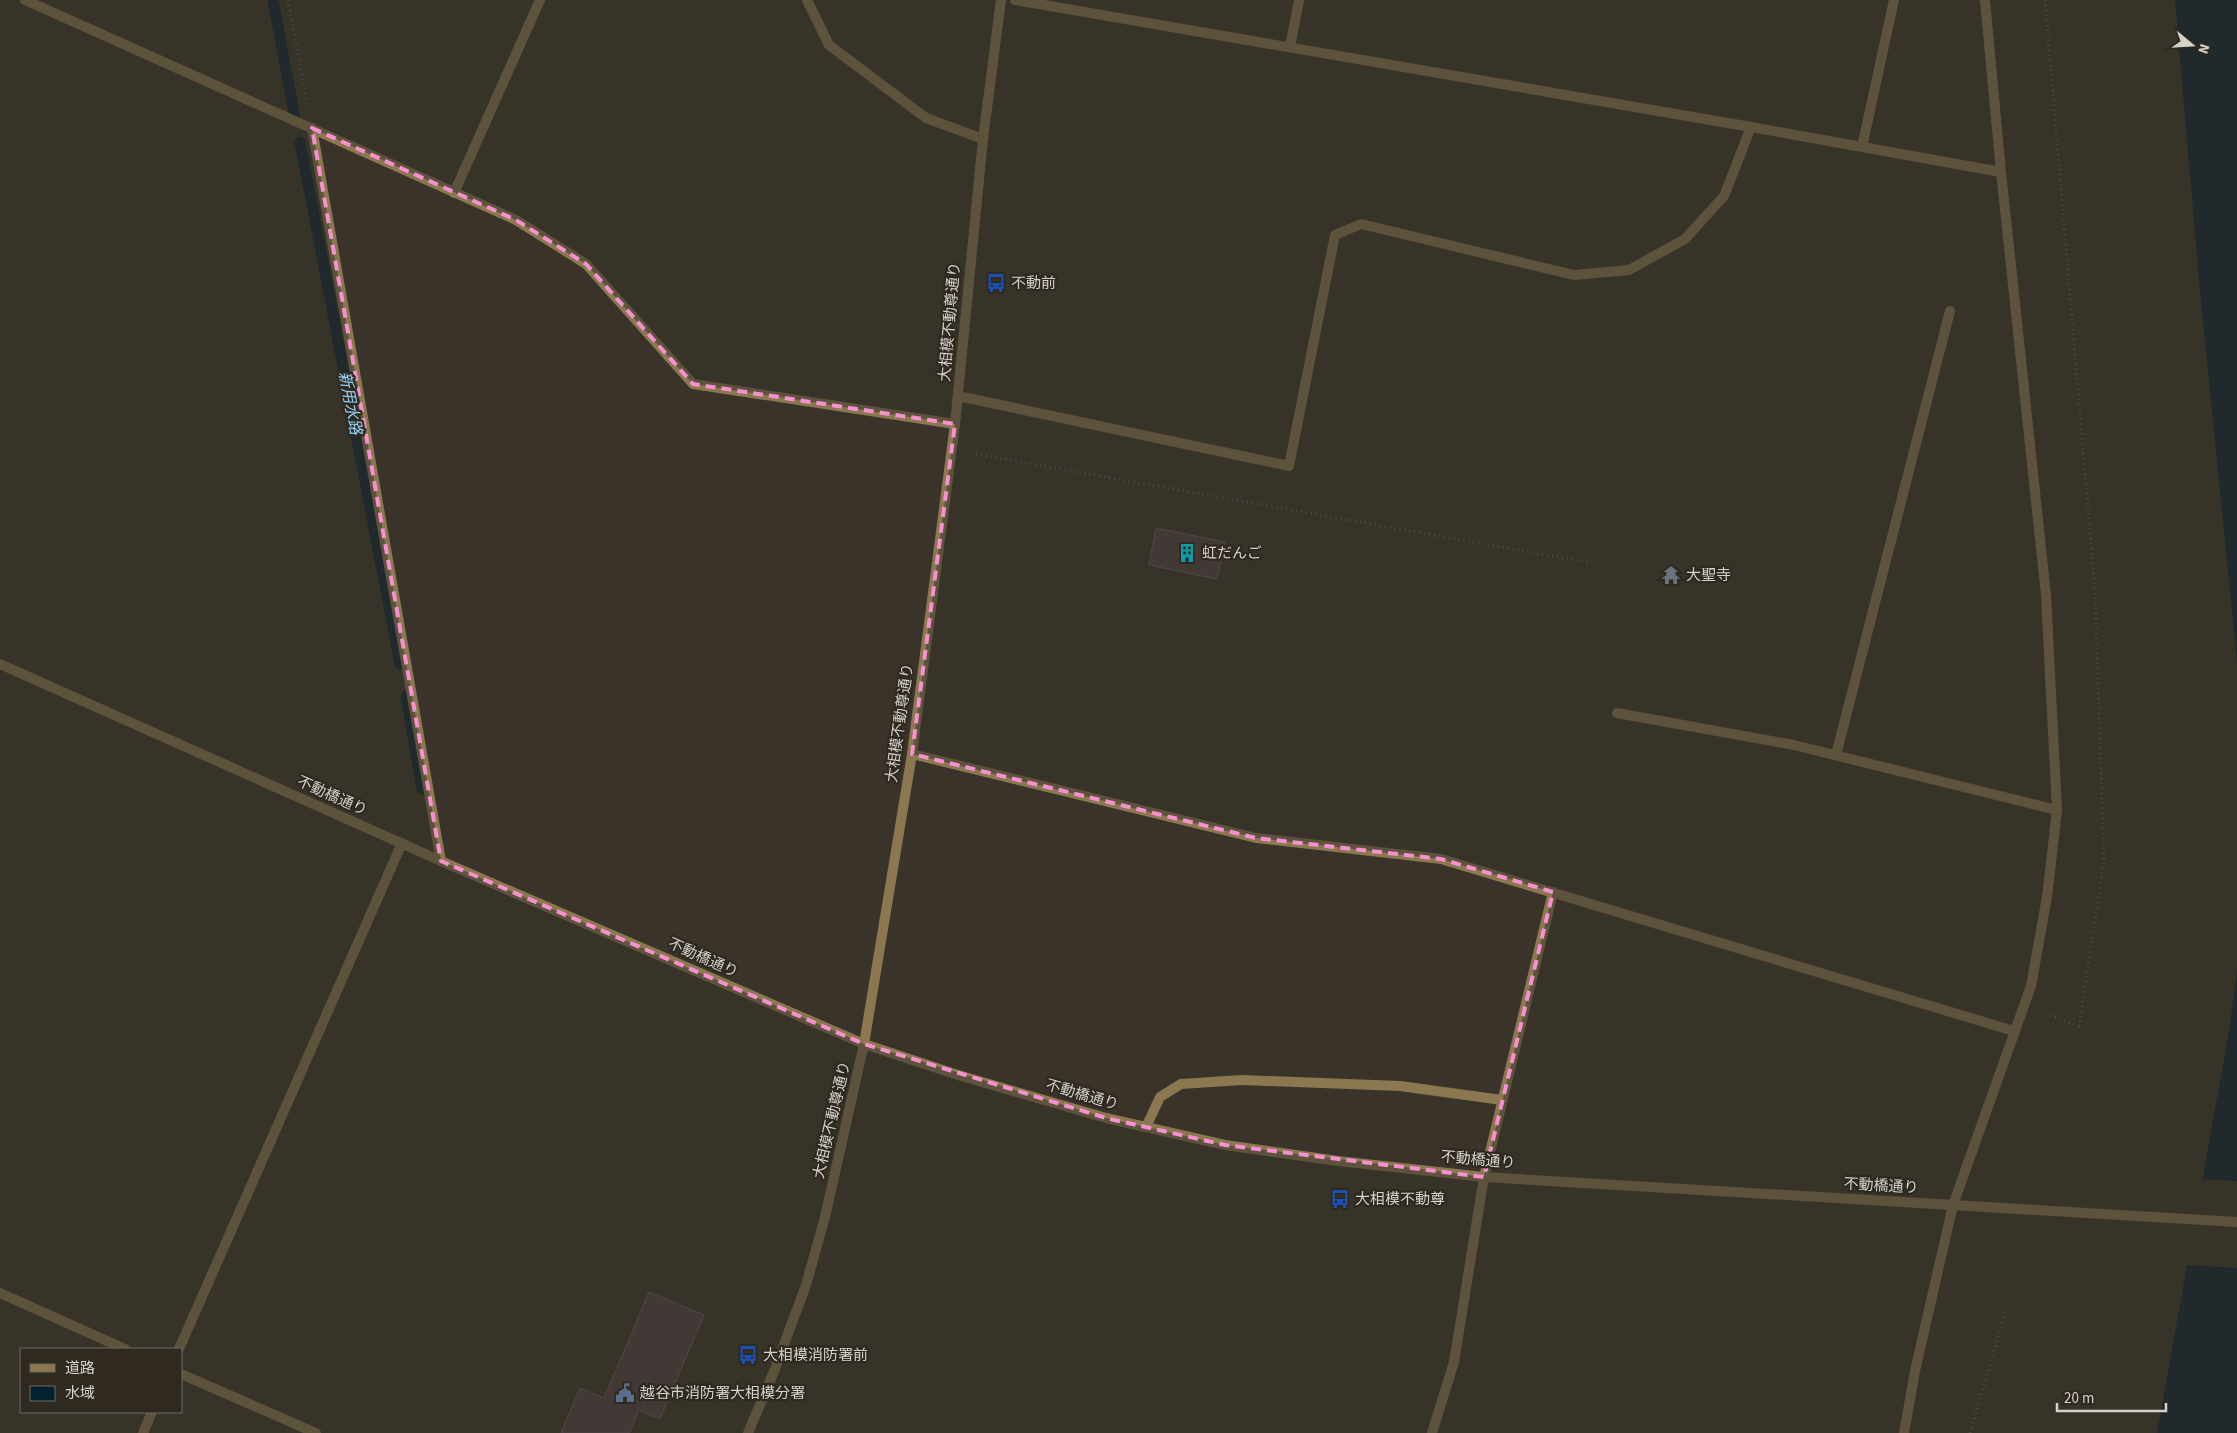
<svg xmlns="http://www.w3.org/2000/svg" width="2237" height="1433" viewBox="0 0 2237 1433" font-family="'Source Sans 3','Noto Sans JP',sans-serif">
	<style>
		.water { fill: #03212f }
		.pier { fill: #393329 }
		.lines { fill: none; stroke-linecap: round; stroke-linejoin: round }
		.stream { stroke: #03212f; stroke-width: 11 }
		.building { fill: #4e4146; stroke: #6e6166 }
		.path { stroke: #6a645c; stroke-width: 3; stroke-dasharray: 1 4; stroke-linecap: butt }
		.service { stroke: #8b7851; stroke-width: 10 }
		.minor { stroke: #8b7851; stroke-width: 10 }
		.tertiary { stroke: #8b7851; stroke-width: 10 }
		.marked { fill: none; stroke: #f790ce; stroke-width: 4; stroke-dasharray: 10 6; stroke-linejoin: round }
		.labels { text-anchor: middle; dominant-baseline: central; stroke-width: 4.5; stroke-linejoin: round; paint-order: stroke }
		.poi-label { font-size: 15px; fill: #d5d1cb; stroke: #2f291f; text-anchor: start }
		.street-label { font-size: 15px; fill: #d5d1cb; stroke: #2f291f }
		.water-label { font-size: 16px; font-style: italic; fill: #90d0f6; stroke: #2f291f }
	</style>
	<rect width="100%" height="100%" fill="#393329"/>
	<path class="water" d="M2175,0h62v661l-38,-380z
		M2237,972v461h-80l72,-402z"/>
	<path class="pier" d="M2200,1179l37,2v87l-52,-3z"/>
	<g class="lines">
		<path class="stream" d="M273,0l22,118
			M300,142l100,522
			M406,696l16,93"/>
	</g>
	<path class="building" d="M1156,528l69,14 -8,37 -68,-14z
		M649,1292l55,23 -44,104 -21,-9 -10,23h-68l19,-45 24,10z"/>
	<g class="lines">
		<path class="path" d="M288,0l19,101
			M2045,0l50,590 9,271 -25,165 -33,-12
			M976,454l615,109
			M1970,1433l36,-124"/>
		<path class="service" d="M1290,47l9,-47
			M1836,755l114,-444
			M1146,1127l14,-30 21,-13 61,-4 158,6 102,14"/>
		<path class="minor" d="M25,0l491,220 70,44 107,120 262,40
			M807,0l22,45 97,73 57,21
			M1015,0l736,127 250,45
			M312,128l129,733
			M1862,147l32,-147
			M454,193l86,-193
			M958,396l331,70 46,-231 26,-11 213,51 55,-5 56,-31 39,-43 27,-69
			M1617,713l177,32 263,65
			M912,754l344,84 185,21 573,172
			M0,1293l125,56
			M179,1349l223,-506
			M181,1374l135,59
			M143,1433l9,-21
			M1432,1433l22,-71 30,-185 69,-285
			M1904,1433l11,-62 38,-166 78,-219 16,-89 10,-87 -11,-215 -45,-423 -16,-172"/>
		<path class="tertiary" d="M0,664l441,197 423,183 94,31 148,43 119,27 113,16 146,16 753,45
			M748,1433l27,-64 31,-84 19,-68 39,-173 48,-290 43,-330 28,-285 18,-139"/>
	</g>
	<path d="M0 0H2237V1433H0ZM312,128l204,92 70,44 107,120 262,40 -43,330 344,84 185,21 112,33 -69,285 -259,-32 -119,-27 -242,-74 -423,-183z" fill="#393329" fill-opacity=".55" fill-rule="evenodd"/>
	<path class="marked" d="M312,128l204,92 70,44 107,120 262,40 -43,330 344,84 185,21 112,33 -69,285 -259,-32 -119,-27 -242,-74 -423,-183z"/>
	<defs>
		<g id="bus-bare" transform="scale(1.5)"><path d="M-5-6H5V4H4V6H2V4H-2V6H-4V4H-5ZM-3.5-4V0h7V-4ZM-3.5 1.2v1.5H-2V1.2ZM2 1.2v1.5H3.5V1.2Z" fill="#1a4fb4" stroke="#2f291f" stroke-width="2.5" paint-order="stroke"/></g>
		<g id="building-bare" transform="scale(1.5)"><path d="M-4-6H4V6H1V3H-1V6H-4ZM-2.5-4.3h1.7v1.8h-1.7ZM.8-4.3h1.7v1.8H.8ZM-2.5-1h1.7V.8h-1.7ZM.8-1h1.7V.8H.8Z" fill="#0f9aa8" stroke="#2f291f" stroke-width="2.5" paint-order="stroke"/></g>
		<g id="temple-bare" transform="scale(1.5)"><path d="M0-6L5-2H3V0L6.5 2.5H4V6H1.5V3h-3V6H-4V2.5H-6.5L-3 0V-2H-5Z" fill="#6b7280" stroke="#2f291f" stroke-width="2.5" paint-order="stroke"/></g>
		<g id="civic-bare" transform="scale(1.5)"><path d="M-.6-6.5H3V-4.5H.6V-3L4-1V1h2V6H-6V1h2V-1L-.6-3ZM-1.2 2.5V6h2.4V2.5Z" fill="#5c6f8a" stroke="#2f291f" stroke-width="2.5" paint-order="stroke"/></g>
	</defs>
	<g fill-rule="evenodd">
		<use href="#bus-bare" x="996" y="283"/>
		<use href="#building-bare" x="1187" y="553"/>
		<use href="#temple-bare" x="1671" y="575"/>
		<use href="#bus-bare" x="1340" y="1199"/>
		<use href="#bus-bare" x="748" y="1355"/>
		<use href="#civic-bare" x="625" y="1393"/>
	</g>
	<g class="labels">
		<g class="poi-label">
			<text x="1011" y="283">不動前</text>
			<text x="1202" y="553">虹だんご</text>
			<text x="1686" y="575">大聖寺</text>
			<text x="1355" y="1199">大相模不動尊</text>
			<text x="763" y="1355">大相模消防署前</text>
			<text x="640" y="1393">越谷市消防署大相模分署</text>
		</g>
		<g class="street-label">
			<text transform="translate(950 322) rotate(-85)">大相模不動尊通り</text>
			<text transform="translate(900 723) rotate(-82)">大相模不動尊通り</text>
			<text transform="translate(332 796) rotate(24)">不動橋通り</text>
			<text transform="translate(703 958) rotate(24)">不動橋通り</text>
			<text transform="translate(1082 1095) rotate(16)">不動橋通り</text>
			<text transform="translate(832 1120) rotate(-77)">大相模不動尊通り</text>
			<text transform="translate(1478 1160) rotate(5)">不動橋通り</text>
			<text transform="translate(1881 1186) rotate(3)">不動橋通り</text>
		</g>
		<g class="water-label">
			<text transform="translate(350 403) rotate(79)">新用水路</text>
		</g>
	</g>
	<rect x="20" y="1348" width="162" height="65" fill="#2f291f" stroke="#716c64"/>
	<rect x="30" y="1364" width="25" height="8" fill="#8b7851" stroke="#716c64"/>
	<text x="65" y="1373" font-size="15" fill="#d5d1cb">道路</text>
	<rect x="30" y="1386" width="25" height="15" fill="#03212f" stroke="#716c64"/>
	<text x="65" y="1398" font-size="15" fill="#d5d1cb">水域</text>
	<g transform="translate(2192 45) rotate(108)" stroke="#2f291f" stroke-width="4" paint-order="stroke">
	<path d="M0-4L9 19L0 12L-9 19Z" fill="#d5d1cb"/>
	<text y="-8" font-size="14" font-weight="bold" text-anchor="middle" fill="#d5d1cb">N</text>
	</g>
	<path d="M2057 1403v8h109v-8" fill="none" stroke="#d5d1cb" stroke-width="2.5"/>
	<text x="2064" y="1403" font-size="15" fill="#d5d1cb" stroke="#2f291f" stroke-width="4" paint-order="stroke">20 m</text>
</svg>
